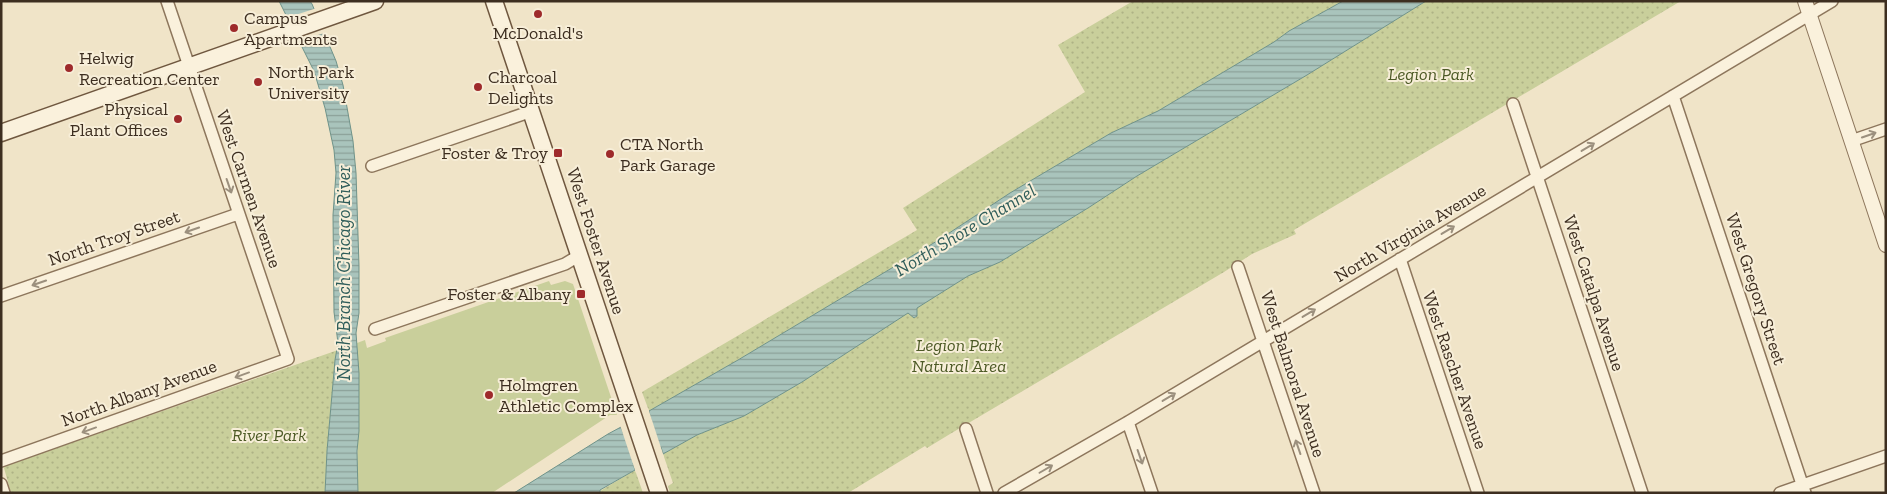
<svg xmlns="http://www.w3.org/2000/svg" width="1887" height="494" viewBox="0 0 1887 494" font-family="'Zilla Slab',serif">
	<style>
		.grass { fill: #c9cf9b }
		.park { fill: url(#park-dots) }
		.water { fill: url(#water-rules); stroke: #6f938a }
		.pier { fill: #f0e4c8 }
		.lines { fill: none; stroke-linecap: round; stroke-linejoin: round }
		.minor-casing { stroke: #8d765c; stroke-width: 14 }
		.tertiary-casing { stroke: #8d765c; stroke-width: 16 }
		.secondary-casing { stroke: #6f573f; stroke-width: 19 }
		.minor { stroke: #faf1dc; stroke-width: 11 }
		.tertiary { stroke: #faf1dc; stroke-width: 14 }
		.secondary { stroke: #faf1dc; stroke-width: 16 }
		.oneway { stroke: #9c907e }
		.poi-dot { fill: #9e2a2b; stroke: #f7eed8; stroke-width: 2 }
		.labels { text-anchor: middle; dominant-baseline: central; stroke-width: 4; stroke-linejoin: round; paint-order: stroke }
		.poi-label { font-size: 18px; fill: #3d2e20; stroke: #f7eed8; text-anchor: start }
		.park-label { font-size: 18px; font-style: italic; fill: #4d5a26; stroke: #f7eed8 }
		.street-label { font-size: 18px; fill: #3d2e20; stroke: #f7eed8 }
		.water-label { font-size: 19px; font-style: italic; fill: #2f5d5a; stroke: #f7eed8 }
	</style>
	<defs>
		<pattern id="park-dots" width="8" height="8" patternUnits="userSpaceOnUse" patternTransform="scale(1.25)"><rect width="8" height="8" fill="#c9cf9b"/><path d="M2 2h.1M6 6h.1" fill="none" stroke="#aeb285" stroke-width="1.8" stroke-linecap="round"/></pattern>
		<pattern id="water-rules" width="6" height="5" patternUnits="userSpaceOnUse" patternTransform="scale(1.25)"><rect width="6" height="5" fill="#a9c4bc"/><path d="M0 2.5h6" fill="none" stroke="#8ba098"/></pattern>
	</defs>
	<rect width="100%" height="100%" fill="#f0e4c8"/>
	<path class="grass" d="M549,281l2,4 14,-4 8,3 44,131h-7l-118,78h-134c-2,-50 2,-100 -1,-150l8,-3 2,8 19,-7 -1,-3z"/>
	<path class="park" d="M1133,1h210l-54,30 -15,11 -116,69 -47,22 -101,60 -73,48 -199,119 -89,51 -7,-19 275,-162 -14,-22 182,-116 -27,-47z
		M1426,1h255l-387,229 2,4 -44,20 -28,18 -274,162 -23,14 -2,-2 -77,47h-178l-2,-7 5,-3 -10,-29 34,-19 47,-19 58,-34 106,-69 7,5 2,-2v-8l51,-32 32,-14 88,-54 49,-32 170,-101z
		M338,350l-3,10 -8,91 -2,42h-314l-7,-25 1,-2z
		M635,470l8,23h-43v-2z"/>
	<path class="water" d="M279,1h31l2,3 24,57 7,24 10,56 3,32 3,93v47l-3,20 3,40v58l-2,20 1,42h-33l2,-42 8,-91 3,-17 -4,-31 -1,-97 3,-42 -2,-23 -9,-42 -11,-37z
		M1343,1h83l-119,74 -170,101 -49,32 -88,54 -32,14 -51,32v8l-3,2 -6,-5 -106,69 -58,34 -47,19 -34,19 -2,-7 -28,16 2,7 -35,20v3h-86l94,-59 13,-7 3,8 27,-15 -2,-9 89,-51 199,-119 73,-48 101,-60 47,-22 116,-69 15,-11z"/>
	<path class="pier" d="M317,8l10,24 -30,10 -11,-24z
		M648,408l16,49 -3,-1 -2,-6 -23,14 2,6 -2,3 -16,-48h3l3,7 23,-14 -3,-7z"/>
	<g class="lines">
		<g class="minor-casing">
			<path id="minor" d="M1673,96l132,397
				M1513,104l129,389
				M1851,141l35,-12
				M372,166l160,-55
				M1400,259l78,234
				M1238,267l76,226
				M1,296l237,-82
				M375,329l190,-65 15,-9
				M1128,422l24,71
				M966,429l21,64
				M1,461l287,-102 -121,-358
				M1,484l3,9
				M1004,493l124,-71 704,-421
				M1780,493l106,-37"/>
		</g>
		<g class="tertiary-casing">
			<path id="tertiary" d="M1805,1l81,244"/>
		</g>
		<g class="secondary-casing">
			<path id="secondary" d="M494,1l165,492
				M1,133l374,-132"/>
		</g>
		<use href="#minor" class="minor"/>
		<use href="#tertiary" class="tertiary"/>
		<use href="#secondary" class="secondary"/>
	</g>
	<defs><path id="oneway-shaft" d="M-6 0H5M1.5-3L5.5 0L1.5 3" fill="none" stroke-width="1.6" stroke-linecap="round" stroke-linejoin="round" transform="scale(1.25)"/></defs>
	<g class="oneway">
		<use href="#oneway-shaft" transform="translate(1869 135) rotate(-19)"/>
		<use href="#oneway-shaft" transform="translate(1588 147) rotate(-31)"/>
		<use href="#oneway-shaft" transform="translate(229 186) rotate(71)"/>
		<use href="#oneway-shaft" transform="translate(192 230) rotate(161)"/>
		<use href="#oneway-shaft" transform="translate(1448 230) rotate(-31)"/>
		<use href="#oneway-shaft" transform="translate(39 283) rotate(161)"/>
		<use href="#oneway-shaft" transform="translate(1309 313) rotate(-31)"/>
		<use href="#oneway-shaft" transform="translate(242 375) rotate(160)"/>
		<use href="#oneway-shaft" transform="translate(1169 397) rotate(-31)"/>
		<use href="#oneway-shaft" transform="translate(89 430) rotate(160)"/>
		<use href="#oneway-shaft" transform="translate(1298 447) rotate(-109)"/>
		<use href="#oneway-shaft" transform="translate(1140 457) rotate(71)"/>
		<use href="#oneway-shaft" transform="translate(1046 469) rotate(-30)"/>
	</g>
	<g class="poi-dot">
		<circle cx="538" cy="14" r="5"/>
		<circle cx="234" cy="28" r="5"/>
		<circle cx="69" cy="68" r="5"/>
		<circle cx="258" cy="82" r="5"/>
		<circle cx="478" cy="87" r="5"/>
		<circle cx="178" cy="119" r="5"/>
		<rect x="553" y="148" width="10" height="10" rx="2.5"/>
		<circle cx="610" cy="154" r="5"/>
		<rect x="576" y="289" width="10" height="10" rx="2.5"/>
		<circle cx="489" cy="395" r="5"/>
	</g>
	<g class="labels">
		<g class="poi-label">
			<text x="244" y="18">Campus<tspan x="244" dy="21">Apartments</tspan></text>
			<text x="538" y="33" text-anchor="middle">McDonald's</text>
			<text x="79" y="58">Helwig<tspan x="79" dy="21">Recreation Center</tspan></text>
			<text x="268" y="72">North Park<tspan x="268" dy="21">University</tspan></text>
			<text x="488" y="77">Charcoal<tspan x="488" dy="21">Delights</tspan></text>
			<text x="168" y="109" text-anchor="end">Physical<tspan x="168" dy="21">Plant Offices</tspan></text>
			<text x="620" y="144">CTA North<tspan x="620" dy="21">Park Garage</tspan></text>
			<text x="548" y="153" text-anchor="end">Foster &amp; Troy</text>
			<text x="571" y="294" text-anchor="end">Foster &amp; Albany</text>
			<text x="499" y="385">Holmgren<tspan x="499" dy="21">Athletic Complex</tspan></text>
		</g>
		<g class="park-label">
			<text x="1431" y="74">Legion Park</text>
			<text x="959" y="345">Legion Park<tspan x="959" dy="21">Natural Area</tspan></text>
			<text x="269" y="435">River Park</text>
		</g>
		<g class="street-label">
			<text transform="translate(249 189) rotate(71)">West Carmen Avenue</text>
			<text transform="translate(1410 233) rotate(-31)">North Virginia Avenue</text>
			<text transform="translate(114 238) rotate(-19)">North Troy Street</text>
			<text transform="translate(596 241) rotate(72)">West Foster Avenue</text>
			<text transform="translate(1756 289) rotate(72)">West Gregory Street</text>
			<text transform="translate(1594 293) rotate(72)">West Catalpa Avenue</text>
			<text transform="translate(1455 370) rotate(71)">West Rascher Avenue</text>
			<text transform="translate(1293 374) rotate(72)">West Balmoral Avenue</text>
			<text transform="translate(139 393) rotate(-20)">North Albany Avenue</text>
		</g>
		<g class="water-label">
			<text transform="translate(965 230) rotate(-31)">North Shore Channel</text>
			<text transform="translate(343 273) rotate(-90)">North Branch Chicago River</text>
		</g>
	</g>
	<rect width="1887" height="494" fill="none" stroke="#3d2e20" stroke-width="5"/>
</svg>
